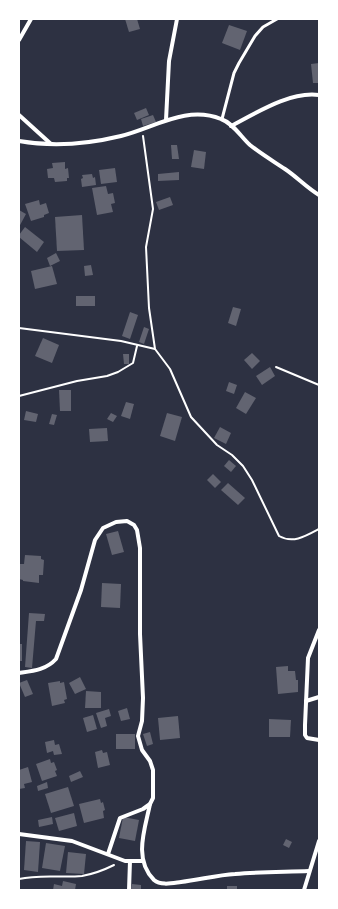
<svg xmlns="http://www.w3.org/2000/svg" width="338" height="909" font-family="Helvetica,sans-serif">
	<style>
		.building { fill: #626471 }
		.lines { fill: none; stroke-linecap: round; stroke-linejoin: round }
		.path { stroke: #fff; stroke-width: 2 }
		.service { stroke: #fff; stroke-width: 3 }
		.minor { stroke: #fff; stroke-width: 4 }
	</style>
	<rect width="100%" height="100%" fill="#2d3142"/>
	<g class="building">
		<path d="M125,19H137L140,29L129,32Z"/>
		<path d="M229,25L247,31L240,50L222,43Z"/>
		<path d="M319,63V83H313L311,64Z"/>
		<path d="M146,108L149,115L137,120L134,113Z"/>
		<path d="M153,115L156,122L143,126L141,119Z"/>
		<path d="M171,145H177L179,159H172Z"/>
		<path d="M194,150L206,152L204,169L191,167Z"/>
		<path d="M65,162V169L68,168L69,178H67V181L55,182L54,178H48L47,169L53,168L52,163Z"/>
		<path d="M115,168L117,182L101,184L99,170Z"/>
		<path d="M179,172V180L158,181V174Z"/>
		<path d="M92,174L93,178L95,177L96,185L82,187L81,179L83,178L82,175Z"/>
		<path d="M106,186L108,194L113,193L115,203L111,204L113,212L97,215L92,188Z"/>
		<path d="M170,197L173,205L159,210L156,202Z"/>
		<path d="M39,200L40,205L46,203L49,213L44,215V217L31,221L25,204Z"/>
		<path d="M19,210L26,214L19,227Z"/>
		<path d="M82,215L84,250L57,251L55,217Z"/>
		<path d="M25,227L44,242L37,252L19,237V235Z"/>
		<path d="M56,253L60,261L50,266L47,258Z"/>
		<path d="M91,265L93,275L85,276L84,266Z"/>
		<path d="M52,266L57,284L35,289L31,271Z"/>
		<rect x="76" y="296" width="19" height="10"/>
		<path d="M233,307L241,309L236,326L228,323Z"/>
		<path d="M130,312L138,315L130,339L122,336Z"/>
		<path d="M144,327L149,329L144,344L139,342Z"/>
		<path d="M43,338L59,345L52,363L35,356Z"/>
		<path d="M252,353L260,361L252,369L244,360Z"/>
		<path d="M123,354H129V364H124Z"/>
		<path d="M270,367L275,376L262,385L256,376Z"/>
		<path d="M229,382L237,385L234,394L226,391Z"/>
		<path d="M59,390H71V411H60Z"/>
		<path d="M245,392L256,398L246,414L236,408Z"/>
		<path d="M126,402L134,404L130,419L121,416Z"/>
		<path d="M26,411L38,414L36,422L24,420Z"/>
		<path d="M111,413L117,416L113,422L107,419Z"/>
		<path d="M167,413L182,417L175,441L160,436Z"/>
		<path d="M52,414L57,415L54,425L49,424Z"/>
		<path d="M220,427L231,433L226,444L214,438Z"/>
		<path d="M107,428L108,441L90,442L89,429Z"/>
		<path d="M229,460L236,466L231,472L224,466Z"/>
		<path d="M213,474L221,482L215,488L207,480Z"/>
		<path d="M228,483L245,498L238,505L221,490Z"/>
		<path d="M118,531L124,552L112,555L106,534Z"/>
		<path d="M25,555L41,556V559L44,560L43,575H39V583L23,581V580L19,579V564H24Z"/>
		<path d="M102,583L121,584L120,608L101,607Z"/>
		<path d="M29,613L45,614L44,621H36L32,668L25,667Z"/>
		<rect x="19" y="644" width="3" height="17"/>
		<path d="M288,666V671H295L296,680H298V692L278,694L276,667Z"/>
		<path d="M80,677L86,689L75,694L69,683Z"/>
		<path d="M27,680L33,694L25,697L19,683Z"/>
		<path d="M60,681V683L64,682L67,699L64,700L65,703L52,706L48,683Z"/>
		<path d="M86,691L101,692V708H85Z"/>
		<path d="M127,708L130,719L121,721L118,711Z"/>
		<path d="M109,709L111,716L105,718L107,726L101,728L96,713Z"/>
		<path d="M93,715L97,729L87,732L83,718Z"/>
		<path d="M178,716L180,738L160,740L158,718Z"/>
		<path d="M269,719L291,720L290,737H269Z"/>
		<path d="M150,732L153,744L147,746L143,734Z"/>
		<rect x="116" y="734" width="19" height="15"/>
		<path d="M54,740L55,745L59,744L62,754L54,755L53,751L47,753L45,742Z"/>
		<path d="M102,750L103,753L107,752L110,765L98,768L95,752Z"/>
		<path d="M50,759L51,763L54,762L57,770L55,771L57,776L42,781L36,764Z"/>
		<path d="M28,767L32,782L24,784L25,788L19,789V770Z"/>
		<path d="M80,771L83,777L71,782L69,776Z"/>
		<path d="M47,782L48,788L38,791L37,786Z"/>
		<path d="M68,787L74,806L51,813L45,794Z"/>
		<path d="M100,799L101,803L103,802L105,810L103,811L104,818L84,823L79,804Z"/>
		<path d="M74,813L77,826L59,831L55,818Z"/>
		<path d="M52,817L53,824L39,827L38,820Z"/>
		<path d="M123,817L139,820L135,841L119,838Z"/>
		<path d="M286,839L292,842L289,848L283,845Z"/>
		<path d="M26,841L40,842L38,872L24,870Z"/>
		<path d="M46,843L65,846L60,871L42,868Z"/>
		<path d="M68,852L86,854L84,874L66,873Z"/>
		<path d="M63,881L76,884L75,890H53L54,884L62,886Z"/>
		<path d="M132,884L141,885V890H131Z"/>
		<rect x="227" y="886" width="10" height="4"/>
	</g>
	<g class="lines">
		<g class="path">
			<path d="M143,136L153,209L146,247L149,308L155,349L170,369L191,417L217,445L232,455L243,466L252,480L279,536C293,544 306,536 319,529"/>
			<path d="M19,328L121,341L155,349"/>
			<path d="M276,367L319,385"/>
			<path d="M19,396L77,381L107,376L118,372L133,363L137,346"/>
			<path d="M19,879C40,874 61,878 82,876C93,874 104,870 114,865"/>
		</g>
		<path class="service" d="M222,119L234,73L239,63L255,36L263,27L277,19"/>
		<g class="minor">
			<path d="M19,40L31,19"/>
			<path d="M19,115L51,144"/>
			<path d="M166,120L169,61L177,19"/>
			<path d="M231,126C256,113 290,91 319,95"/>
			<path d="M19,141C53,147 88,144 121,136C154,128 186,105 221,119C233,123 241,137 250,145C261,154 273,161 285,169C297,177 307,188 319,195"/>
			<path d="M319,630L308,658L305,725V735L307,738L319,740"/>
			<path d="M19,673C33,671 46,670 56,659L81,590L95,540L103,528L116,522L127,521L134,525L137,530L140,548V634L143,698L142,721L138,736L142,750L150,761L153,770V798L150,804L143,809L120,818L108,854"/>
			<path d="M306,701L319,697"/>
			<path d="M150,804C145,829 133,859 154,880C161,886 173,883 181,882C199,880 217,875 235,874C260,872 285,872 309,871"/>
			<path d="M19,834L72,841L125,861H143"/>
			<path d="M129,890L130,861"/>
			<path d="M304,890L319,841"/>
		</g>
	</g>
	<rect width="338" height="909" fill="none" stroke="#ffffff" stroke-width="40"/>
</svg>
